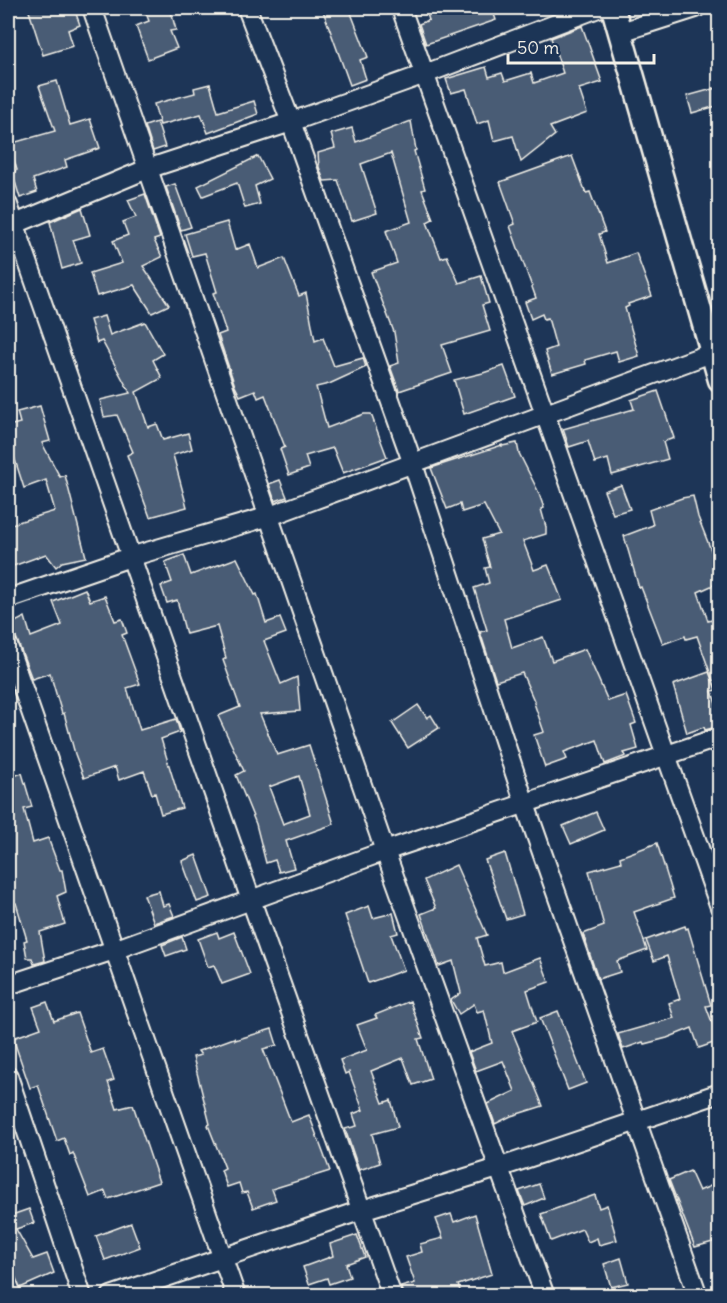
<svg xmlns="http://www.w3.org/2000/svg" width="727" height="1303" font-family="Delius,sans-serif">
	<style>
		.building { fill: #485b74; stroke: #f4f1e8; stroke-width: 1.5; fill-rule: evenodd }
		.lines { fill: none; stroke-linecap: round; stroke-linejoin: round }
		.minor-casing { stroke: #f4f1e8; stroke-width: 22 }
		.tertiary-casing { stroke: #f4f1e8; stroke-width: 27 }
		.minor { stroke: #1d3557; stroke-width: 18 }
		.tertiary { stroke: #1d3557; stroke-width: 22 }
	</style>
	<rect width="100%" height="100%" fill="#1d3557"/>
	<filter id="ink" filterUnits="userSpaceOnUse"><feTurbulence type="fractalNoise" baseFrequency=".0167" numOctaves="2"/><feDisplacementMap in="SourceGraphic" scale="12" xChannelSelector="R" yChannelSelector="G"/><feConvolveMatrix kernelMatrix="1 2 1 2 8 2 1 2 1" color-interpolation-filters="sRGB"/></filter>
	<g filter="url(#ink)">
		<g class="building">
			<path d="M28,8H74L80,25L68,30L73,46L43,55Z"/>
			<path d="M144,8H170L176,30L170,31L177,48L148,59L136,26L149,21Z"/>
			<path d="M322,8H349L368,57L360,60L366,79L350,85Z"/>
			<path d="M425,8H492L496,20L426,44L419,24L429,20Z"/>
			<path d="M582,26L602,82L579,89L587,113L550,127L555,135L521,162L513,136L494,141L489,120L477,124L466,89L451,93L446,79L486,67L489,77L502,73L505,81L531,73L534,83L563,73L551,38Z"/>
			<path d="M57,81L70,125L90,119L100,148L65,160L67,167L33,179L37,192L20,198L12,172L17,170L9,144L55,131L39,86Z"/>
			<path d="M210,84L218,112L254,101L258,114L208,133L201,114L160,125L154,104L195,93L194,88Z"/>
			<path d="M720,87V105L692,113L687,96Z"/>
			<path d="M411,121L416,150L414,151L425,189L422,190L433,219L427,222L441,258L447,256L459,283L481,276L489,303L482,305L490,331L442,345L452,373L399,391L390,366L399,363L394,332L371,272L397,263L386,231L411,222L391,153L361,164L377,213L352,221L338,180L324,181L319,167L318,153L335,148L331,134L352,128L356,142Z"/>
			<path d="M157,122L165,147L153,151L145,126Z"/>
			<path d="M258,156L270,179L255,186L260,204L245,208L237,183L203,196L198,186Z"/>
			<path d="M572,156L586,193L590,192L605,232L599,234L608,263L636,253L652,296L628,304L629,306L625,308L639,356L619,362L616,351L585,360L586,364L552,374L545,351L556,347L548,318L544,319L542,314L531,319L525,302L536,298L510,226L515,224L500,182Z"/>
			<path d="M175,184L191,227L181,230L166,187Z"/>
			<path d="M145,194L160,238L154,240L162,257L143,266L169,305L152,313L134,285L97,296L90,273L122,263L113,241L128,235L123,222L136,217L128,200Z"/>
			<path d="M82,208L90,235L73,240L81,263L62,269L50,222Z"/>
			<path d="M227,222L235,250L250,244L258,268L284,258L299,296L306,293L315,341L323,338L334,366L363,358L366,367L329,384L316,387L327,428L364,414H371L387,457L343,473L333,448L305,456L309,468L289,475L280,449L285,447L265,395L258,398L255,390L240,396L235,386L218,335L226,332L213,293L217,292L205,253L192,256L185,234Z"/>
			<path d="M104,316L110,335L145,322L163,354L153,360L162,378L136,392L148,427L157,424L163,440L188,433L192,449L173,455L187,507L150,517L127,455L133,452L117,415L104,417L100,400L130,393L102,341L97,343L90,320Z"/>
			<path d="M504,366L515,396L464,414L454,380L483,373Z"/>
			<path d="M658,391L674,438L663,442L668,459L612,475L608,459L595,463L588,441L569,447L563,429L634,409L631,400Z"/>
			<path d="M40,406L50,441L42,443L60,477L65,475L86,557L62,562L56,567L46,554L8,568V525L55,511L46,480L24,488L8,438V426L20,423L17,412Z"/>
			<path d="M517,443L519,453L538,491L544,508L541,509L546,527V534L523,541L534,570L548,565L562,600L504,619L512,648L543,637L552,661L585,649L608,701L626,695L636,723L631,725L638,749L624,753L626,756L605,764L597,740L564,752L567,759L545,767L534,735L544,732L534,703H535L522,673L496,681L480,632L487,630L474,588L489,583L485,568L490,567L482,539L499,534L484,505L462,512L460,504L447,509L431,468L502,445V446Z"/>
			<path d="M280,480L287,497L275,501L269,484Z"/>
			<path d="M621,485L630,509L613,514L604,491Z"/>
			<path d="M693,496L698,517L720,573V582L698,592L708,621L720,618V692H717L697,636L686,639L685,636L663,644L641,587L639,588L624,536L653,525L649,510L682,498Z"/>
			<path d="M184,555L191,575L237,558L255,595L257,594L266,623L280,618L286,633L264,641L281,684L297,677L300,711L260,714L277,755L309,745L334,824L286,841L294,868L279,872L275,860L266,863L256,824L236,775L244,771L218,716L240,707L223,660L226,658L217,626L186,634L177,600L167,603L161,586L172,582L165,562ZM299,776L310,814L283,824L269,787Z"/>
			<path d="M85,589L90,601L105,596L115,621L122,619L127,633L122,635L140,684L127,688L140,730L176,719L180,732L161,739L182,808L161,814L155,793L152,794L144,771L119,780L115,767L84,778L75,754L64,713L62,714L50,673L32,679L11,624L25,617L31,637L62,625L53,602Z"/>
			<path d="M709,672L716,690L712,691L720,717V726L705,730L704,727L687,733L673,685Z"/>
			<path d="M418,705L427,718L431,715L439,728L408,748L392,723Z"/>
			<path d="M8,769H12L14,776L22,773L32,807L24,809L33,843L48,838L60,870H62L66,892L57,896L65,924L40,932L45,961L34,964L32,958H27L24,941L27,940L16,903L8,904Z"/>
			<path d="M596,812L604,830L571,844L563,826Z"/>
			<path d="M657,843L674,898L634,912L647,950L617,961L620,972L598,979L583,934L604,926L589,871L621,862L620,857Z"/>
			<path d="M505,853L523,914L506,919L485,860Z"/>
			<path d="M196,855L211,897L197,902L182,861Z"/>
			<path d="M456,865L487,935L477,938L485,966L501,962L503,972L540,958L549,982L527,990L537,1022L512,1031L543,1106L511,1116L495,1124L488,1104L515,1091L503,1061L476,1071L469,1052L492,1043L484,1010L477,1012L474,1004L459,1014L451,1000L461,993L453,961L439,966L421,914L436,908L424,880Z"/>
			<path d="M159,891L163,906L169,904L174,916L154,923L144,895Z"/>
			<path d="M369,906L373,918L393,913L398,933L391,935L404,970L368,983L345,915Z"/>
			<path d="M685,926L686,929L688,928L711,1005L706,1006L719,1041L699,1048L692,1028L667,1038L644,1044L643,1042L623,1049L618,1034L674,1018L669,1003L680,999L667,956L654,961L646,940Z"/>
			<path d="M217,932L219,938L234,932L250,974L222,984L214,965L208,967L198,939Z"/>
			<path d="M182,937L186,949L166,956L162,945Z"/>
			<path d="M410,1001L423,1038L418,1039L431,1079L413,1085L403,1058L371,1071L383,1103L391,1100L398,1127L372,1134L380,1163L359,1170L345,1129L357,1126L353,1114L363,1110L349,1072L345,1074L340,1060L367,1050L357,1025L377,1018L375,1015Z"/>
			<path d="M47,1002L54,1021L77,1013L91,1053L103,1049L114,1080L108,1082L117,1109L133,1105L159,1182L108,1199L105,1191L90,1197L73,1153L70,1155L64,1138L57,1141L38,1085L30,1088L13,1038L41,1028L33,1007Z"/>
			<path d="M558,1011L586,1083L568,1090L540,1018Z"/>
			<path d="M272,1029L277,1045L263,1049L291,1122L309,1115L330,1171L272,1189L276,1200L253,1208L247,1192L242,1193L239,1183L227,1187L221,1170L225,1168L208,1125L210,1124L193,1057L201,1055L198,1051L234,1038L235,1040Z"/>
			<path d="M690,1171L699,1191L720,1182V1240L695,1247L669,1180Z"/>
			<path d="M539,1184L544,1198L525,1206L519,1191Z"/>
			<path d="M595,1195L599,1208L607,1205L617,1240L599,1245L597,1238L588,1242L582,1229L551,1241L541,1214Z"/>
			<path d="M29,1209L34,1223L16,1229L33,1259L47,1254L54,1273L20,1288L8,1259V1212L9,1216Z"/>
			<path d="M451,1214L454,1222L475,1214L492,1274L458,1285L462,1296H403L401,1287L415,1283L406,1257L422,1252L420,1244L443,1238L436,1219Z"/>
			<path d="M131,1223L140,1247L105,1260L96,1236Z"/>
			<path d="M357,1235L365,1257L346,1264L350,1277L329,1284L327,1278L309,1284L303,1267L333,1256L330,1244Z"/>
			<path d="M621,1258L628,1283L611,1287L604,1264Z"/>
		</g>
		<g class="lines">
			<defs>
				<g id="minor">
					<path d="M92,8L385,851L545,1296"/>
					<path d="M247,8L291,122L413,464L525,804L698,1296"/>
					<path d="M401,8L720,907"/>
					<path d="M621,32L696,8"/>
					<path d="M8,205L251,900L392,1296"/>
					<path d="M8,227L147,169L291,122L425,74L598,8"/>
					<path d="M8,599L130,557L270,516L711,353"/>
					<path d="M8,646L236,1296"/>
					<path d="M8,985L114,950L385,851L720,737"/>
					<path d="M8,1076L82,1296"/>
					<path d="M111,1296L362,1210L498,1168L720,1093"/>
				</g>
				<path id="tertiary" d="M613,8L720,380"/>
			</defs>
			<use href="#minor" class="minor-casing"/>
			<use href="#tertiary" class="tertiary-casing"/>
			<use href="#minor" class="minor"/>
			<use href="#tertiary" class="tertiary"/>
		</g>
	</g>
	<rect width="727" height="1303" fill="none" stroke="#1d3557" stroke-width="30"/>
	<rect x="15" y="15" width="697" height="1273" fill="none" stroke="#f4f1e8" stroke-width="2" filter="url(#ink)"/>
	<path d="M508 54v9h146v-9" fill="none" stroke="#f4f1e8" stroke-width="3"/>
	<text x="517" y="54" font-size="18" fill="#f4f1e8" stroke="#1d3557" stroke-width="4.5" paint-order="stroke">50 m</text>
</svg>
